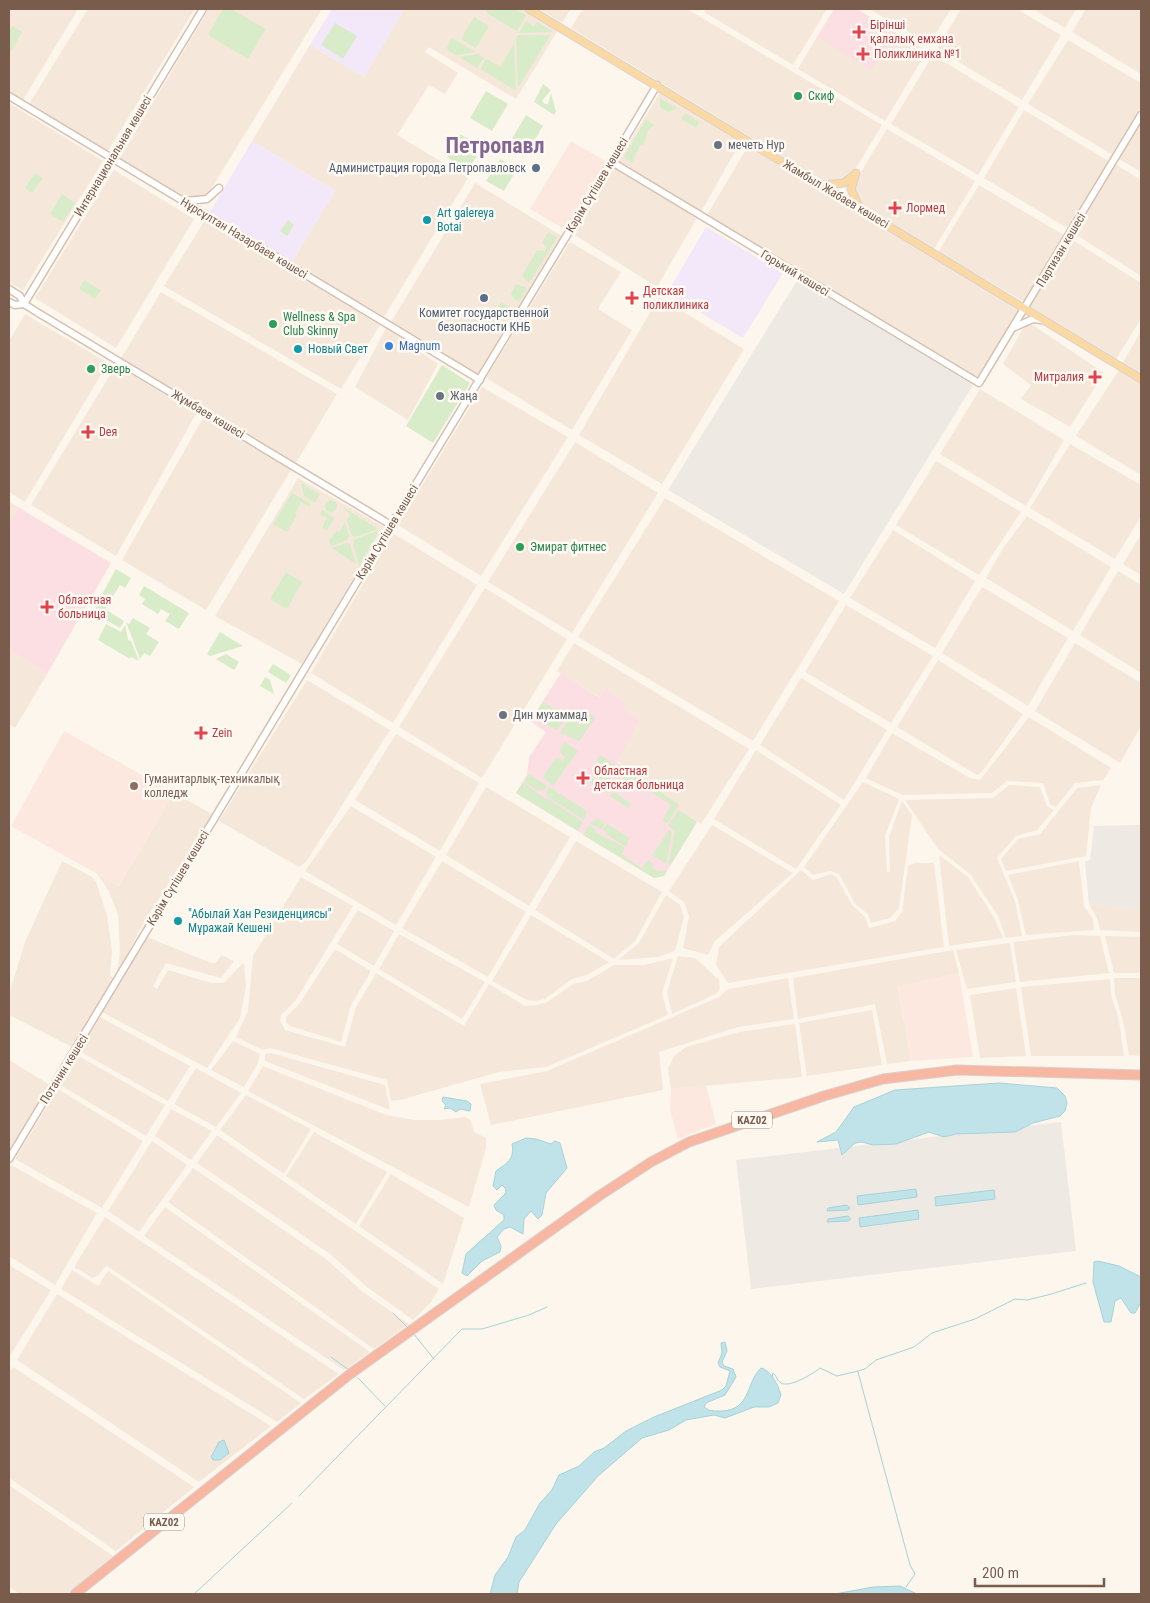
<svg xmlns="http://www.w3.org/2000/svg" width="1150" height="1603" font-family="'Roboto Condensed',sans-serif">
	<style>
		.residential { fill: #f5e8da }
		.commercial { fill: #fde8e0 }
		.industrial { fill: #efe9e4 }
		.education { fill: #f3e8fa }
		.medical { fill: #fbdfe3 }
		.green { fill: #d8ecc9 }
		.water { fill: #bfe3e8; stroke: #a5d3da }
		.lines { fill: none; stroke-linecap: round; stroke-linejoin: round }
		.stream { stroke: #a5d3da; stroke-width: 1 }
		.secondary-casing { stroke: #d6c0b0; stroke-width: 9 }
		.primary-casing { stroke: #dad1cd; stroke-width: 9 }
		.highway-casing { stroke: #dad1cd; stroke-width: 11 }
		.secondary { stroke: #fff; stroke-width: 6 }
		.primary { stroke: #fbd9a5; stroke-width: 7 }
		.highway { stroke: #f7b7a3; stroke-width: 9 }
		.health-dot { fill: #e0444e; stroke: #fffaf3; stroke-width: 2 }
		.leisure-dot { fill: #2e9e5b; stroke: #fffaf3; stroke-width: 2 }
		.worship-dot { fill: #6b7280; stroke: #fffaf3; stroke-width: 2 }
		.service-dot { fill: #5c6f8a; stroke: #fffaf3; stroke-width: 2 }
		.culture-dot { fill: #0f9aa8; stroke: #fffaf3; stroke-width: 2 }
		.shop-dot { fill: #3f7fe0; stroke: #fffaf3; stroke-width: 2 }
		.education-dot { fill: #8d6e63; stroke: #fffaf3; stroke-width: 2 }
		.labels { text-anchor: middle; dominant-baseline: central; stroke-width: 5; stroke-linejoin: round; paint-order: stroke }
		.shield { fill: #fffaf3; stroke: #a28b7f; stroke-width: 1 }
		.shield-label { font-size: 11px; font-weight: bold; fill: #7a5c4d }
		.health-label { font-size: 12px; fill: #be3a42; stroke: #fffaf3; text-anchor: start }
		.leisure-label { font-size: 12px; fill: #27864d; stroke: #fffaf3; text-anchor: start }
		.worship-label { font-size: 12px; fill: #5b616d; stroke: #fffaf3; text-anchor: start }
		.street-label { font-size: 12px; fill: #7a5c4d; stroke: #fffaf3 }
		.service-label { font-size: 12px; fill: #4e5e75; stroke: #fffaf3; text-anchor: end }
		.culture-label { font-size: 12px; fill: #0d838f; stroke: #fffaf3; text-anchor: start }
		.shop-label { font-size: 12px; fill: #366cbe; stroke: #fffaf3; text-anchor: start }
		.education-label { font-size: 12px; fill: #785e54; stroke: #fffaf3; text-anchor: start }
		.town-label { font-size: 22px; font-weight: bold; fill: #846695; stroke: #fffaf3 }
	</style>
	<rect width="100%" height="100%" fill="#fdf6ec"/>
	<g class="residential">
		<path d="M9,9H78L23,100L9,91Z"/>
		<path d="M88,9L194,10L108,151L29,104Z"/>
		<path d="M209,9H322L206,197L186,198L120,158Z"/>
		<path d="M404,9H523L558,30L516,99L429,47L425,52L458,73L445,94L429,85L397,135L468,178L384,317L292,262L335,191L252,141L310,45L364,77Z"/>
		<path d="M539,9H571L562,23Z"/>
		<path d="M583,9H687L882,125L850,178L826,183L571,28Z"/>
		<path d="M706,9H827L793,65L704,12Z"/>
		<path d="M869,9H951L929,44Z"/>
		<path d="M961,9H1017L1061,35L1022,100L937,49Z"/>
		<path d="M1033,9H1076L1065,28Z"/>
		<path d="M1086,9H1141V74L1072,32Z"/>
		<path d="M895,32L927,51L885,121L798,69L817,37L872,70Z"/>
		<path d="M1068,40L1141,83V108L1113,155L1028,104Z"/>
		<path d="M933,55L1019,107L978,175L891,124Z"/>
		<path d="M660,93L741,141L701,212L618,161Z"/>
		<path d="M9,103L103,161L23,290L9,282Z"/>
		<path d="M1024,110L1110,162L1069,229L984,178Z"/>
		<path d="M1141,122V172L1119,159Z"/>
		<path d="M887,129L975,181L934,249L859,204L853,189L855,182Z"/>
		<path d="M748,146L1019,311L978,377L707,215Z"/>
		<path d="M1115,164L1141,180V276L1075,234Z"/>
		<path d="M614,168L697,218L657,287L575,235Z"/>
		<path d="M114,170L194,219L116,348L35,298Z"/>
		<path d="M475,183L562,236L478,375L391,322Z"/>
		<path d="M979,185L1064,235L1023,301L938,252Z"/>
		<path d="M205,220L380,325L341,389L164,286Z"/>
		<path d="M1071,239L1141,283V319L1116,359L1030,307Z"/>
		<path d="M570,242L621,272L598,309L632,330L572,430L486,378Z"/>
		<path d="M161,292L337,394L296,463L121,358Z"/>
		<path d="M659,297L744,349L662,484L579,435Z"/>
		<path d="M25,314L108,363L25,502L9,492V341Z"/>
		<path d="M1027,321L1104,373L1070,427L1021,399L1031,385L1003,364Z"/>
		<path d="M386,328L438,364L408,420L355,387Z"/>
		<path d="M1141,331V376L1122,364Z"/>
		<path d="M116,365L196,414L116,556L31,505Z"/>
		<path d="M1119,370L1141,384V475L1076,436Z"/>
		<path d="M482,387L568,437L481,576L398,525Z"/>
		<path d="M980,389L1064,440L1026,506L940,454Z"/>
		<path d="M203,418L291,470L206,610L122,560Z"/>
		<path d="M575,442L658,493L572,633L488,582Z"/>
		<path d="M1070,444L1141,485V516L1115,559L1030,508Z"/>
		<path d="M936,461L1021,512L979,575L896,525Z"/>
		<path d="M298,478L384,527L302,664L215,616Z"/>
		<path d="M665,498L839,601L753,741L578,637Z"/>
		<path d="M9,502L18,507L9,525Z"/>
		<path d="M1027,516L1111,567L1073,631L986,578L1002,550Z"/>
		<path d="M893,530L975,581L935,648L850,598Z"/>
		<path d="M393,533L477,585L393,723L311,673Z"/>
		<path d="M1141,534V575L1123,564Z"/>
		<path d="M1118,571L1141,585V673L1080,635Z"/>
		<path d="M982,587L1068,638L1028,706L942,653Z"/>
		<path d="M485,588L567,639L482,778L399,727Z"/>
		<path d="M846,605L933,656L891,723L805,672Z"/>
		<path d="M574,643L749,749L701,824L678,810L680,806L617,761L640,720L624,709L605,690L601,698L557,671Z"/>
		<path d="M1075,643L1141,683V726L1120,763L1035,711Z"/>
		<path d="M9,650L47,674L15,728L9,724Z"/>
		<path d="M938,660L1023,714L981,773L977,775L897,727Z"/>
		<path d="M801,678L887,730L844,800L760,745Z"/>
		<path d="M307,680L390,730L306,862L299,867L219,821Z"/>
		<path d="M1029,717L1111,768L1103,780L1075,783L1056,807L1050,804L1043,783L1007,781L992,793L902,795L866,778L892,733L970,778L980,780Z"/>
		<path d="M396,734L479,783L440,851L355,800Z"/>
		<path d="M756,750L841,805L796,869L714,819Z"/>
		<path d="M863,782L899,799L885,836L887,872H890L889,837L902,801L912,815L899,908L890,918L871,923L868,914L855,904L839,874L830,871L813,875L804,867Z"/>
		<path d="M1009,785L1040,787L1047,806L1054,810L1037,830L1016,836L997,858L1015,901L1022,936L1006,938L998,916L970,874L938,849L905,800L993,798Z"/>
		<path d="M1101,785L1091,808L1086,856L1006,871L1001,859L1018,839L1040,834L1077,788Z"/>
		<path d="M486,787L570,837L529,906L446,855Z"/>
		<path d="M174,793L212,814L140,929L118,973L117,972L120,951L118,915L109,891L97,874L119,886Z"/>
		<path d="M351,806L436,857L396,925L305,871Z"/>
		<path d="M712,825L793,873L715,941L708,955L683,948L689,916L684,902L669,891Z"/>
		<path d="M576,841L662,892L635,941L614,959L535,910Z"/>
		<path d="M939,855L968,877L994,917L1003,938L949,946Z"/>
		<path d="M62,861L92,877L96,882L107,915L112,951L110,975L114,979L74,1048L9,1015V994L25,942Z"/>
		<path d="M442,861L526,912L488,977L402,928Z"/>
		<path d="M1079,861L1084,906L1093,919L1094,930L1026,935L1018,900L1008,875Z"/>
		<path d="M914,863H934L944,947L728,983L716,965L719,947L801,870L813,880L831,874L837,878L853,906L865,917L869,928L895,921L902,912L908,866Z"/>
		<path d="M301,877L353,906L296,1000L281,1015L280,1020L285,1030L345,1047L356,1007L376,973L464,1026L489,984L525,1006L537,1005L547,1002L573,984L587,981L614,965H644L673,958L662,993L668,1015L546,1067L499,1072L400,1100L391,1101L387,1080L270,1048L263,1050L236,1037L248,1011L253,956Z"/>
		<path d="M666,895L680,905L684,917L675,951L658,957L618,960L639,943Z"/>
		<path d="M1089,904L1141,910V932L1100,930L1097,918Z"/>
		<path d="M358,910L394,931L374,966L337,944Z"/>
		<path d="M531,915L609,962L587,975L572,979L545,999L537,1001L527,1000L492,981Z"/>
		<path d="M399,934L485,982L462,1019L379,969Z"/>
		<path d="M1073,935L1100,936L1109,973L1020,982L1013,942Z"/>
		<path d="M1105,936L1141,937V973H1114Z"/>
		<path d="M147,937L211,963H216L221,955L234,961L221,978L166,963L153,986L157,989L168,970L211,983H220L225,982L243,963L244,965L246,986L240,1018L207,1068L102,1012Z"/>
		<path d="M1010,943L1016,982L967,989L956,950Z"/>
		<path d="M335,949L371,971L351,1005L341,1042L290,1026L286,1022V1017L300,1003Z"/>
		<path d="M953,950L959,973L898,987L911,1061L887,1064L875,1004L798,1019L793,978Z"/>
		<path d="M678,956L695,958L719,980L720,988L716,994L672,1014L667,992Z"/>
		<path d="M788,978L794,1019L738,1027L659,1052L663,1090L491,1125L480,1084L547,1071L719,997L728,989Z"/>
		<path d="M1114,978H1141V1056L1129,1055L1123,1021L1115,994Z"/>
		<path d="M1110,979L1111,995L1119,1020L1124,1056H1031L1021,987Z"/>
		<path d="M1016,988L1026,1056L980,1058L970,995Z"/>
		<path d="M872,1010L882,1065L807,1076L799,1023Z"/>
		<path d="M100,1017L190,1066L168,1101L79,1051Z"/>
		<path d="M795,1024L802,1077L671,1089L668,1069L674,1056L686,1047L739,1032Z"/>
		<path d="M233,1041L260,1054L258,1063L244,1087L211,1070Z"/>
		<path d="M271,1053L385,1085L390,1110L265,1061V1054Z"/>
		<path d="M77,1055L165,1105L146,1136L60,1085Z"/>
		<path d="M9,1060L50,1085L9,1154Z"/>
		<path d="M263,1066L386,1115L415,1120H440L466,1117L471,1121L474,1132L486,1138V1148L469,1207L248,1091Z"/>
		<path d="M196,1068L241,1093L216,1127L174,1104Z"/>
		<path d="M58,1089L143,1141L102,1208L15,1159Z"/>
		<path d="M246,1095L311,1129L284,1174L220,1130Z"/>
		<path d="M171,1109L212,1131L191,1160L155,1136Z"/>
		<path d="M314,1132L387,1172L356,1224L286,1176Z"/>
		<path d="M217,1135L439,1289L431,1302L413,1320L367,1287L330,1254L197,1163Z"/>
		<path d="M152,1141L187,1165L139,1232L108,1211Z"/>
		<path d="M11,1165L97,1213L55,1285L9,1256V1169Z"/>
		<path d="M193,1168L326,1259L363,1292L409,1324L374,1349L168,1202Z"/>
		<path d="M391,1174L464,1218L443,1284L359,1226Z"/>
		<path d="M165,1207L370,1352L344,1370L144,1236Z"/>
		<path d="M105,1217L339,1374L304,1399L107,1266L104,1268L97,1276L93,1278L74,1267Z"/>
		<path d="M9,1265L51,1290L10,1356L9,1355Z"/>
		<path d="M72,1270L98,1286L108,1271L301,1403L277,1422L61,1289Z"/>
		<path d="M57,1294L271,1426L199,1482L17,1360Z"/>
		<path d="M13,1367L194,1487L116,1551L9,1478V1373Z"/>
		<path d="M9,1485L113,1556L67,1594H19L9,1586Z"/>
	</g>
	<g class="commercial">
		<path d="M571,141L607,162L566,230L530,209Z"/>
		<path d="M64,731L174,793L119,886L11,826Z"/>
		<path d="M959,973L973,1057L911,1061L898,986Z"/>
		<path d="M706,1085L716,1124L678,1139L670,1110L671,1089Z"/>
	</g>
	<g class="industrial">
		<path d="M798,279L973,385L844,594L668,490Z"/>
		<path d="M1141,825V910L1089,904L1085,861L1090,860L1094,826Z"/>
		<path d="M1061,1122L1076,1251L751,1289L736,1160Z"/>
	</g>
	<g class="education">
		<path d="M332,9H404L364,77L310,45Z"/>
		<path d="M252,141L335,191L292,262L210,212Z"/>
		<path d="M706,227L783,273L743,338L667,293Z"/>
	</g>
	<g class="medical">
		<path d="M834,9H857L895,32L872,71L817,37Z"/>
		<path d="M18,507L111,563L47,674L9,650V525Z"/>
		<path d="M561,673L600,698L606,689L626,705L624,709L640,720L617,762L681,806L679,810L697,822L664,876L654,878L516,793L527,775L529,757L546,732L530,721Z"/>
	</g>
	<g class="green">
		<path d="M223,9H231L266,29L248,59L208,35Z"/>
		<path d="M486,9H515L526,15L517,31L488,14Z"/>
		<path d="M474,17L489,26L476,48L461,39Z"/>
		<path d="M526,21L534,26L537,22L553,32L519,33Z"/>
		<path d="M335,23L357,36L343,59L321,45Z"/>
		<path d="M12,26L22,32L10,53L9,32Z"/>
		<path d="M552,34H551L518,88L516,39L518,35Z"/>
		<path d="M452,38L475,52L456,55L446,49Z"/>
		<path d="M514,43L516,91L480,69L486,59L501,67Z"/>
		<path d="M478,54L484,58L477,68L459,57Z"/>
		<path d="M543,84L551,90L542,101L545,104H548L551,93L556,112L554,115L534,102Z"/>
		<path d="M486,91L508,104L492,131L470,118Z"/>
		<path d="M660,98L677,108L668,112L660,107Z"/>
		<path d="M685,113L699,122L696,128L681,119Z"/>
		<path d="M526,115L543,126L527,153L510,142Z"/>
		<path d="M646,119L654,125L648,131L643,146L640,145L632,163L624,157Z"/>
		<path d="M460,134L482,148L468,170L447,157Z"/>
		<path d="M500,159L517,169L504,191L486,181Z"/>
		<path d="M35,173L43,178L32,193L25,188Z"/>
		<path d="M62,194L75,203L63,222L50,214Z"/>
		<path d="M288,220L294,225L287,236L280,231Z"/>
		<path d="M548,232L557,238L529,283L522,276L537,250L545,251L546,246L542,243Z"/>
		<path d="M84,280L101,290L95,299L79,289Z"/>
		<path d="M516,284L527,288L519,302L513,298L511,293Z"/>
		<path d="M501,302L514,310L509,318L496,311Z"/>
		<path d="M492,316L505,324L500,332L487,325Z"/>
		<path d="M442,365L470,383L433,443L406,426Z"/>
		<path d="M301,483L320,494L315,503L304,496Z"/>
		<path d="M292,493L310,503V507L301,502L295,513L297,515L287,532L273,524Z"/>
		<circle cx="331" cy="506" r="6"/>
		<path d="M343,507L378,529L355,537L351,535L347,520L350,515Z"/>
		<path d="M322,510L334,518L327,531L322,527L327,518L320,514Z"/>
		<path d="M345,522L349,536L347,540L331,546L329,541L336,531L339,532Z"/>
		<path d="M380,530L359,566L353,544L355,539Z"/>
		<path d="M347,543L350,544L356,564L332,548Z"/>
		<path d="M116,569L131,578L125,588L120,585L105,609L124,621L120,628L104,619L95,607Z"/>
		<path d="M286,572L302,582L287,609L270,599Z"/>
		<path d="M144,586L189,613L179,629L165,621L170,614L161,609L158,614L142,604L145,599L139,595Z"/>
		<path d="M133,618L150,628L146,634L159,642L150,656L144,653L140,659L126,622L129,624Z"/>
		<path d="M106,624L121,632L125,625L128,640L131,641L139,661L131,657L130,659L98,640Z"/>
		<path d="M220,632L243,646L210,656L207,654Z"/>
		<path d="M226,654L239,662L234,670L216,659Z"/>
		<path d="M273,664L291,675L286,683L268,672Z"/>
		<path d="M265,677L270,680L274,694L260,686Z"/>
		<path d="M543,702L564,715L565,719L558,729L555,730L534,716Z"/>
		<path d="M588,713L595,718L579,741L560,733L570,718L580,725Z"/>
		<path d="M565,742L578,751L553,786L543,777L556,757L563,761L565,757L559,752Z"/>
		<path d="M600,755L615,765L613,771L611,772L596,760Z"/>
		<path d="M596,768L610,777L608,783L593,775L592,772Z"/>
		<path d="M623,770L628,773L630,770L679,805L667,823L662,821L671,805L634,781L631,784L619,776Z"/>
		<path d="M529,774L547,786L544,791L540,789L538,791L524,781Z"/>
		<path d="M590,777L605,786L604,790H602L588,781Z"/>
		<path d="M523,782L545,799L547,798L583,822L578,831L516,793Z"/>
		<path d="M549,787L587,811L584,820L547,796L548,794L546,792Z"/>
		<path d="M614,792L632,804L629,808L610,796Z"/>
		<path d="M678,810L697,822L670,866L668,865L675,831L668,825Z"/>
		<path d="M597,818L605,824L602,829L590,824Z"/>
		<path d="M607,824L629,838L626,847L606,834L607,832L603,830Z"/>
		<path d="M589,825L596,830L595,832L625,848L621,854L642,868L648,860L653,864L652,867L657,871L664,870L667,871L664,876L654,878L583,835Z"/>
		<path d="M669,830L672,832L666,864L652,855Z"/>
	</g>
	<g class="water">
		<path d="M999,1083L1057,1088L1065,1096L1067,1103L1065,1111L1060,1116L1033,1123L1015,1132L956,1134L944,1137L929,1132L896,1144L873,1145L862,1142L855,1143L842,1155L838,1140L817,1142L836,1132L854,1107L895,1090Z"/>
		<path d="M443,1097L467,1101L471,1104L470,1111L460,1109L456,1112L450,1108L444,1109L446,1105L442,1101Z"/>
		<path d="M526,1138L536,1139L551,1144L555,1141L560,1143L567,1168L546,1193L542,1215L538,1219L531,1211L524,1219L523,1234L510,1227L504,1229L497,1237L501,1246L500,1252L482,1261L467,1276L462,1273L466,1254L504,1220V1215L496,1210L494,1205L505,1194L506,1189L502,1185L497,1190L493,1186L496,1171C507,1163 515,1159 512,1144Z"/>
		<path d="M916,1189L917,1197L858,1205L857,1196Z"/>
		<path d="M994,1190L995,1199L936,1206L935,1197Z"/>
		<path d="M847,1205L850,1208L848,1210L827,1211L828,1208Z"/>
		<path d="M918,1210L919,1219L860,1227L859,1218Z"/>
		<path d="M848,1216L851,1219L848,1221L827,1222L828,1219Z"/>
		<path d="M1098,1261L1119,1266L1141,1277V1302L1135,1313H1131L1121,1298L1115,1301L1111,1322H1104L1093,1282L1094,1262Z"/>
		<path d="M725,1342L727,1351L722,1362L724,1366L733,1369L736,1377L725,1395L706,1403L704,1407C710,1412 716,1411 723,1411C751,1409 746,1382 761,1368C771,1370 778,1385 781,1395L778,1403L769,1407H754L725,1418L714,1415L686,1420L669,1430L642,1438L598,1476L556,1524L519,1582L517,1594H490L495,1575L508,1557L516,1537L525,1530L540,1503L552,1490L559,1475L579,1466L594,1452L604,1448L626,1431L654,1417L722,1390L726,1386L730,1371L720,1367L718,1363L722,1353L721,1343Z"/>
		<path d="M224,1440L229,1453L220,1460H213L211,1457L219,1442Z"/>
		<path d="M900,1586L917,1594H835L873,1587Z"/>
	</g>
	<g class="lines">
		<g class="stream">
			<path d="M393,1313L408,1328"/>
			<path d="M413,1333L434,1359"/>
			<path d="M331,1357L349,1370"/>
			<path d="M858,1372L910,1565L915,1574L906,1587"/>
			<path d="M772,1377L773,1373C777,1376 777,1381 781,1383C789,1388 813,1374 820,1368L837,1376L858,1371L865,1369L876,1360L914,1347L932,1333L975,1319L1015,1299L1027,1300L1048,1295L1086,1283"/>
			<path d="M358,1378L385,1406"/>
			<path d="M299,1496L462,1329H482L529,1315L547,1307"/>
			<path d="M194,1594L292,1503"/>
		</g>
		<defs>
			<g id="secondary">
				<path d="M9,96L480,380"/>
				<path d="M612,162L979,383L1141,115"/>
				<path d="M186,201L207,199L219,188"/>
				<path d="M9,289L20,296L24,304L40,314L391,525"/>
				<path d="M9,302L15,305L24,304"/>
				<path d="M24,304L203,9"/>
				<path d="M1015,327L1033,319L1042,320"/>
				<path d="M9,1159C138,947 264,734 393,522C481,376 570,232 657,85"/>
			</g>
			<g id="primary">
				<path d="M529,9L1141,379"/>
				<path d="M856,173L851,189L859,207"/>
				<path d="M823,185L844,183L854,175"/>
			</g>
			<path id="highway" d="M75,1594L350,1374L599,1196L651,1162L689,1142L824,1096L883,1079L957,1070L1141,1075"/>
		</defs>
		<use href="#secondary" class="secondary-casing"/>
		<use href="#primary" class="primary-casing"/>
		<use href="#highway" class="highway-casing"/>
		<use href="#secondary" class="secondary"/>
		<use href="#primary" class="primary"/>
		<use href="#highway" class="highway"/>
	</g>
	<g class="health-dot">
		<path d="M856.5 24.5h5v5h5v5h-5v5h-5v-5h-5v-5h5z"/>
		<path d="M860.5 46.5h5v5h5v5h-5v5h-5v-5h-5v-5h5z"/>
		<path d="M892.5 200.5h5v5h5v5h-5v5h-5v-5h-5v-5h5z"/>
		<path d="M629.5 290.5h5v5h5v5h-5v5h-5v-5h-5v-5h5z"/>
		<path d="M1092.5 369.5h5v5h5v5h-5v5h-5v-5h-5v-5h5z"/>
		<path d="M85.5 424.5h5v5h5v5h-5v5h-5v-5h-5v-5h5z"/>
		<path d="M44.5 599.5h5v5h5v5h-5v5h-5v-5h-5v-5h5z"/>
		<path d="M198.5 725.5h5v5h5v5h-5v5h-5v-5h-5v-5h5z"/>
		<path d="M580.5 770.5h5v5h5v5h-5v5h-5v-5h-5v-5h5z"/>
	</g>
	<g class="leisure-dot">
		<circle cx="798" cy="96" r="5"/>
		<circle cx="273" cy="324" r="5"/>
		<circle cx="91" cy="369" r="5"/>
		<circle cx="520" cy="547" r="5"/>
	</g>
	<g class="worship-dot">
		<circle cx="718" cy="145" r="5"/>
		<circle cx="440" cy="396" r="5"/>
		<circle cx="503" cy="715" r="5"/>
	</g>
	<g class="service-dot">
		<circle cx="536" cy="168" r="5"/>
		<circle cx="484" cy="298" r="5"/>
	</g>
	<g class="culture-dot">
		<circle cx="427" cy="220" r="5"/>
		<circle cx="298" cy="349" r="5"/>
		<circle cx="178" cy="921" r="5"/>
	</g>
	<circle class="shop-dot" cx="389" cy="346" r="5"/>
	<circle class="education-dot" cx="134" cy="786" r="5"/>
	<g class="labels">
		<g class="shield">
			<rect x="732" y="1111.5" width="40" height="17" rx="4"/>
			<rect x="144" y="1513.5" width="40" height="17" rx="4"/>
		</g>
		<g class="shield-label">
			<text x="752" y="1120">KAZ02</text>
			<text x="164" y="1522">KAZ02</text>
		</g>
		<g class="health-label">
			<text x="870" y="25">Бірінші<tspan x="870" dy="14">қалалық емхана</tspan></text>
			<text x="874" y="54">Поликлиника №1</text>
			<text x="906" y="208">Лормед</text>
			<text x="643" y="291">Детская<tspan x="643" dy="14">поликлиника</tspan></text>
			<text x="1084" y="377" text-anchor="end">Митралия</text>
			<text x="99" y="432">Deя</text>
			<text x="58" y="600">Областная<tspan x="58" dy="14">больница</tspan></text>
			<text x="212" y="733">Zein</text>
			<text x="594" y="771">Областная<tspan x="594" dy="14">детская больница</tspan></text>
		</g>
		<g class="leisure-label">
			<text x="808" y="96">Скиф</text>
			<text x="283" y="317">Wellness &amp; Spa<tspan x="283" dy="14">Club Skinny</tspan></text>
			<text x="101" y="369">Зверь</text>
			<text x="530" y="547">Эмират фитнес</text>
		</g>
		<g class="worship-label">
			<text x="728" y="145">мечеть Нур</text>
			<text x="450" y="396">Жаңа</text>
			<text x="513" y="715">Дин мухаммад</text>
		</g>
		<g class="street-label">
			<text transform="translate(113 156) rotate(-59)">Интернациональная көшесі</text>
			<text transform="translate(597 185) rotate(-59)">Кәрім Сүтішев көшесі</text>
			<text transform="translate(836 194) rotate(31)">Жамбыл Жабаев көшесі</text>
			<text transform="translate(244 238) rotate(31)">Нұрсұлтан Назарбаев көшесі</text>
			<text transform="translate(1061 250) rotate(-59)">Партизан көшесі</text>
			<text transform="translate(795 273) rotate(31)">Горький көшесі</text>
			<text transform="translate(208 414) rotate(31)">Жұмбаев көшесі</text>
			<text transform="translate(387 532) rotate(-59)">Кәрім Сүтішев көшесі</text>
			<text transform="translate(178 878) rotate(-59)">Кәрім Сүтішев көшесі</text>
			<text transform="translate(64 1069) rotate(-58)">Потанин көшесі</text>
		</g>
		<g class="service-label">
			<text x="526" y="168">Администрация города Петропавловск</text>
			<text x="484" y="313" text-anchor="middle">Комитет государственной<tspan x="484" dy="14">безопасности КНБ</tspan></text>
		</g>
		<g class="culture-label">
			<text x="437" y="213">Art galereya<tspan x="437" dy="14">Botai</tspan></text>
			<text x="308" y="349">Новый Свет</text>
			<text x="188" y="914">"Абылай Хан Резиденциясы"<tspan x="188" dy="14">Мұражай Кешені</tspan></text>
		</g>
		<g class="shop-label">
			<text x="399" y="346">Magnum</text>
		</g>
		<g class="education-label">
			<text x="144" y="779">Гуманитарлық-техникалық<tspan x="144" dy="14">колледж</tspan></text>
		</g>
		<g class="town-label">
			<text x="495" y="145">Петропавл</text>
		</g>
	</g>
	<rect width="1150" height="1603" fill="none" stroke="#7a5c4d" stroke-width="20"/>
	<path d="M975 1578v8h129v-8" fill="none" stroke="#7a5c4d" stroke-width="2.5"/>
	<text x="982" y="1578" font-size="15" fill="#7a5c4d" stroke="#fffaf3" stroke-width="4" paint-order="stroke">200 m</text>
</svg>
